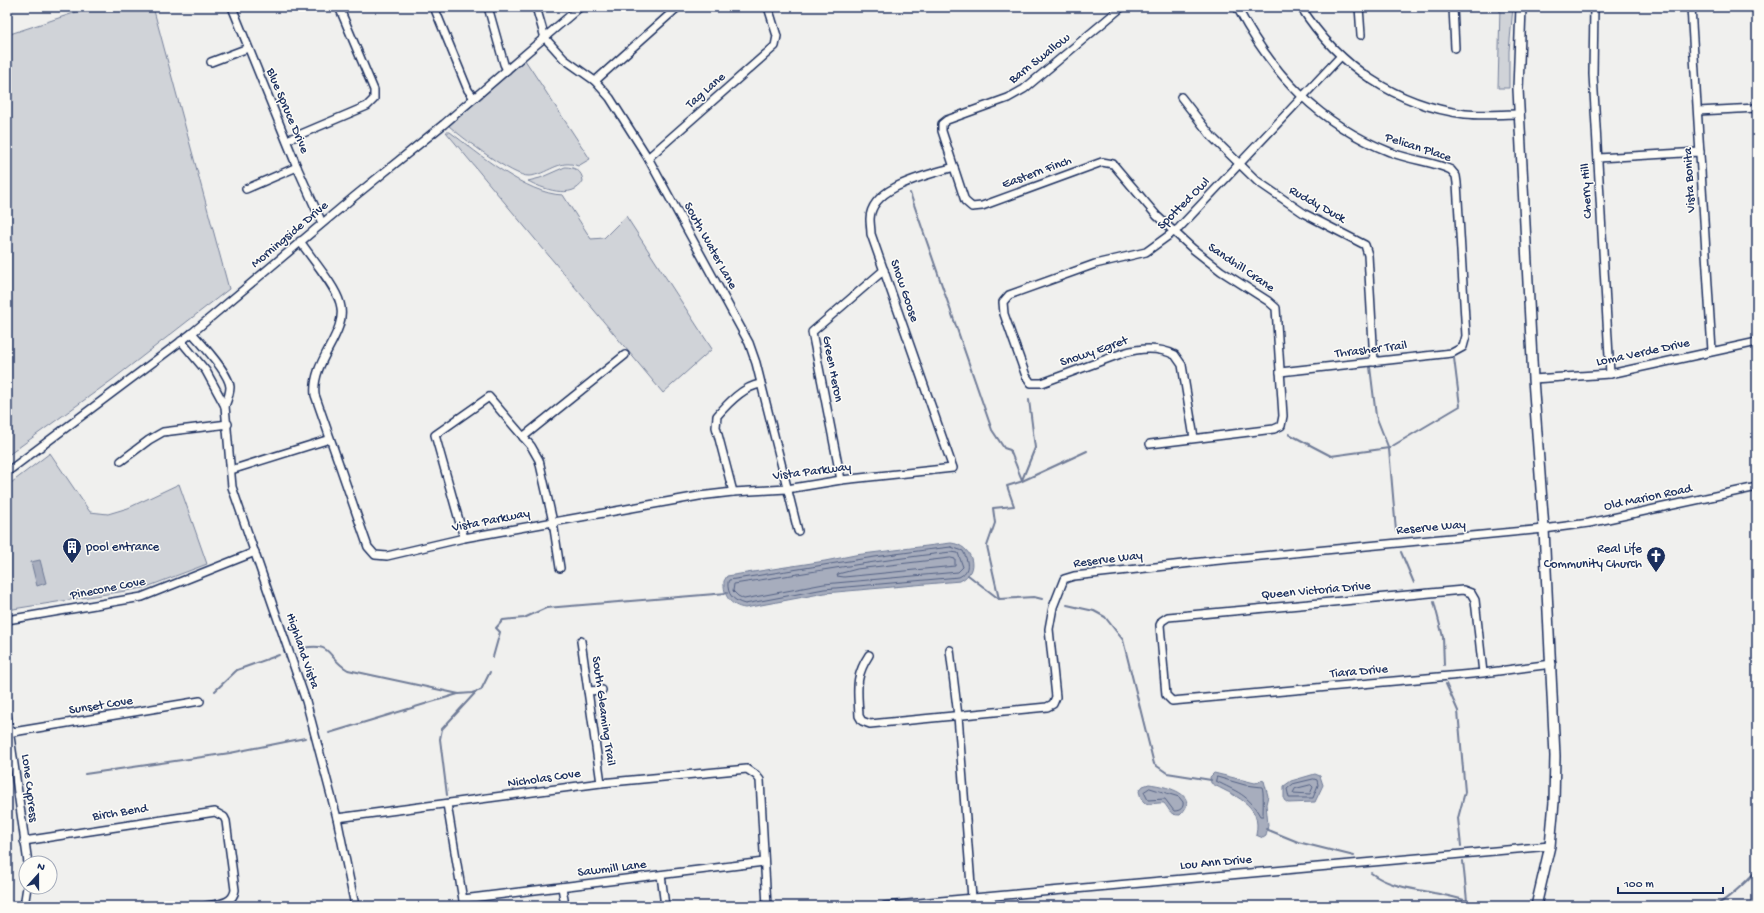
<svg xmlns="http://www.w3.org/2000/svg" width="1764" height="913" font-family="'Gochi Hand',sans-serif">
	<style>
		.green { fill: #d0d3d8; stroke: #76819b }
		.water { fill: #a7adbd; stroke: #6f7b97 }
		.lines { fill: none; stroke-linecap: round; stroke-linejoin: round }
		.shore { stroke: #536184; stroke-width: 1 }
		.stream { stroke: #6f7b97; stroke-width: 2 }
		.minor-casing { stroke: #1b2f5e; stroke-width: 10 }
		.major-casing { stroke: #1b2f5e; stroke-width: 12 }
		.minor { stroke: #fdfcf7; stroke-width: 7 }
		.major { stroke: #fdfcf7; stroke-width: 9 }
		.labels { text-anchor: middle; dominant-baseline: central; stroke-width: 3; stroke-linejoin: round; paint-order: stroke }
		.street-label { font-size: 13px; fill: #1b2f5e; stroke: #fdfcf7 }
		.poi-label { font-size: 13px; fill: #1b2f5e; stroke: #fdfcf7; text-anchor: start }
	</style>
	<rect width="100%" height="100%" fill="#f0f0ee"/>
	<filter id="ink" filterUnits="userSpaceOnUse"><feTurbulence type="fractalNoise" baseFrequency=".025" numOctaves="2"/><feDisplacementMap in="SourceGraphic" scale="8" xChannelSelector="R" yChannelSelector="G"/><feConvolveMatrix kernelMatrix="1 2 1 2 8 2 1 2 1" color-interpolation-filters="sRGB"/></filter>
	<g filter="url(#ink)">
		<g class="green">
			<path d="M92,7H153L229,289L112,380L7,456V35Z"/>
			<path d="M1500,7H1513L1509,51V88H1498Z"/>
			<path d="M525,60L590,159L578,166C559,158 547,175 529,176C513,177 463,138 449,126Z"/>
			<path d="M446,132H450C479,154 526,194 563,195L591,239L604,238L626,216L712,349L663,393Z"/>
			<path d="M565,167C575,167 582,171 583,181C573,201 541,188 528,181L540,178Z"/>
			<path d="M50,453L90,512L108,514L128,508L179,484L207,564L144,588L7,610V486Z"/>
		</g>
		<g class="water">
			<path d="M951,543C972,545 981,571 960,581L825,593L745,608C730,606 723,595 724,581L727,576L825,561L855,555Z"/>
			<path d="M40,560L46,583L37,586L31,562Z"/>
			<path d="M1214,773L1255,783L1259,782L1261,780L1264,781L1268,796L1266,804L1268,825L1266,836L1263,838L1256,835C1263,803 1233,796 1211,783L1210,777Z"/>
			<path d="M1315,774L1320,776L1323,785L1315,802L1288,803L1284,800V786L1291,781Z"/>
			<path d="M1149,784C1165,786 1202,794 1180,815C1169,815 1171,811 1164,803C1151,802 1143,810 1139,791L1143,786Z"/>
		</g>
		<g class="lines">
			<g class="shore">
				<path d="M951,547L963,551C968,561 971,571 959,577L824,589L745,604C733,601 727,594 728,582L729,580C803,569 877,555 951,547Z"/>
				<path d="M951,552L958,553L963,567L958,572L824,584L744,599L738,596L733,591L734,584C807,573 878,560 951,552Z"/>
				<path d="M951,558L955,559V566L844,577L837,576L838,574L857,569Z"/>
				<path d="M1217,777L1245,785L1262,787C1264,790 1263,811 1263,816H1260C1248,794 1237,792 1216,781Z"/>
				<path d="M1314,779L1317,780L1318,785L1313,798H1289L1287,789L1293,784Z"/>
				<path d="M1311,785L1313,787L1310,794L1293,793L1295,789Z"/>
				<path d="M1150,788L1179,797L1183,802C1184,808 1180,811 1174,811L1165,799L1148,800L1144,792Z"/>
			</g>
			<g class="stream">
				<path d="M910,193L992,430L1004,448L1010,450L1022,480"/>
				<path d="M1370,367L1376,416L1389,449L1396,531"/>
				<path d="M1289,434L1331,456L1389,448L1460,406L1454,358"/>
				<path d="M1022,480L1035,448L1029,400"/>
				<path d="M1401,552L1414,583"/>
				<path d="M968,575L999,599"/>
				<path d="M1042,599L1034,597L999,599L987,546L995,523L993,508L1014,506L1007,486L1020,482L1087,451"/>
				<path d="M1434,602L1443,637L1444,665"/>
				<path d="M1067,605L1094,611L1105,617L1123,640L1154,764L1167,773L1211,780"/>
				<path d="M303,648C333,642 326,657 348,670L459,694L472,693L481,690L490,672"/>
				<path d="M493,657L500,632L496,628L503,620L524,618L546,608L727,593"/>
				<path d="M1446,684L1458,711L1465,792L1458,818L1461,846"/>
				<path d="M215,691L237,670L279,655"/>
				<path d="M329,733L458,694"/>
				<path d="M85,774L230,753L305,738"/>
				<path d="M447,795L440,739L442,729L476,692"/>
				<path d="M1266,829L1298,842L1354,856"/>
				<path d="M1463,861L1467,901"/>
				<path d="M1371,873C1390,887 1411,888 1434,893C1451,896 1468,901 1486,906"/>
				<path d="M1715,906C1732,896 1744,884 1757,870"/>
			</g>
			<defs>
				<g id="minor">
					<path d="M232,7L297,167L322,223"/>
					<path d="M434,7L468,90L474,98"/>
					<path d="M488,7L504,64L507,70"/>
					<path d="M536,7L545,38L564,59L595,81L610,98L648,158L749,343L756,363L798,531"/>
					<path d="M1122,7L1024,89L1008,98L947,120L942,124V131L965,201L972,207L982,206L1102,162L1113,164L1157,216L1193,249L1221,271L1268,301L1276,308L1283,416L1281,426L1274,429L1150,444"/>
					<path d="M1237,7C1272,74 1319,124 1390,152C1409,160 1435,162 1451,170L1456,176L1457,183L1466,336L1463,347L1452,353L1280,372"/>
					<path d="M1301,7C1338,66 1396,105 1465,114C1483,116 1502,114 1520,114"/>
					<path d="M1359,7L1361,35"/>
					<path d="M1453,7L1455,48"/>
					<path d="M1594,7L1593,74L1610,374"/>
					<path d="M1691,7L1712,351"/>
					<path d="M211,62L248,48"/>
					<path d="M595,81L678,7"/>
					<path d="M1181,97L1212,137L1257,181L1305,214L1365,245L1368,255L1374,362"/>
					<path d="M1698,111L1757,108"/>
					<path d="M287,140L367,106L374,99V90L339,7"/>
					<path d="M648,158L775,46L777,36L768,7"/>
					<path d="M1598,158L1700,152"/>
					<path d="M246,189L297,167"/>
					<path d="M300,241C311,258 335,285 340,303C349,333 311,360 315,395L368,547L375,555L387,556L464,538L699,496L733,492L787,489L841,480L953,468L871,234C871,229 870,224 870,219C871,186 929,175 954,167"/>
					<path d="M192,333C202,344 229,373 230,387C230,393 227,401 225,406"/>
					<path d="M181,341L206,371L225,406L232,487L306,701L337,818L355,906"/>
					<path d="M1533,379L1610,374L1757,342"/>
					<path d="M523,437L625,355"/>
					<path d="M1194,438L1182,365L1175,355C1159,347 1140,348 1123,353L1042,383H1031L1026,376L1004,314L1003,302L1009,295L1095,264L1146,252L1179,228L1341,56"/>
					<path d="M121,461L149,440L163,432L228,424"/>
					<path d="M231,470L330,439"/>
					<path d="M7,472L192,333L355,196L444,124L580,7"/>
					<path d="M841,480L812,332L884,270"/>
					<path d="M733,492L716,427L717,416C728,403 743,387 760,384"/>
					<path d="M464,538L435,435L489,397L531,446L539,460L553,522L560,568"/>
					<path d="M7,620L142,597L255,552"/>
					<path d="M581,641L601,783"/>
					<path d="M950,650L958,716L972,898"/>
					<path d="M869,655C854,678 858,690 859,716L862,721L870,724L1047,707L1053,704L1056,697L1049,629L1053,607L1064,579L1074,576L1210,561L1544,529L1589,523L1757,487"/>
					<path d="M1483,673L1475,600L1471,593L1463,590L1168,617L1162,621L1160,625L1166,695L1172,701L1483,673L1552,664"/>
					<path d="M588,691L602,690"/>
					<path d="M7,715L28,863"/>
					<path d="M7,733L200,701"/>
					<path d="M447,804L464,906"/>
					<path d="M337,818L601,783L747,769L756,775L760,780L767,906"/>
					<path d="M24,841L215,812L224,817L226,821L235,890C233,904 218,904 206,906"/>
					<path d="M661,875L665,906"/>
					<path d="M562,887L565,906"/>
					<path d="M463,899L764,862"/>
					<path d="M24,906L27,887"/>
					<path d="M885,906L1550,846"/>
				</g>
				<path id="major" d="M1521,7L1518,89L1533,379L1544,529L1555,756L1554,802L1550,846L1536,906"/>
			</defs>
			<use href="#minor" class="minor-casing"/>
			<use href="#major" class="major-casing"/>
			<use href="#minor" class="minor"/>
			<use href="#major" class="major"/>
		</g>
	</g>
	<defs>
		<symbol id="building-pin" viewBox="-11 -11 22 30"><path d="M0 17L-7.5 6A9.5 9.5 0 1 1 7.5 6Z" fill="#1b2f5e" stroke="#fdfcf7"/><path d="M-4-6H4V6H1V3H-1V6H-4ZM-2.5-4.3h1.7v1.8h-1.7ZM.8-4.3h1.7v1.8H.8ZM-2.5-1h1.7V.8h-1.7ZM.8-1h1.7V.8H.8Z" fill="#fff"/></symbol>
		<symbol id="church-pin" viewBox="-11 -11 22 30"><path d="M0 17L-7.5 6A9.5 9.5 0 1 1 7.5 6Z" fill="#1b2f5e" stroke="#fdfcf7"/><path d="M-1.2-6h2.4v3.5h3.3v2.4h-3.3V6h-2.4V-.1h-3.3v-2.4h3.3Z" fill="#fff"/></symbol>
	</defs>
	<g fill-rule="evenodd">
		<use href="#building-pin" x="61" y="536" width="22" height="30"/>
		<use href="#church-pin" x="1645" y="545" width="22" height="30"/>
	</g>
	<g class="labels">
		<g class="street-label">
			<text transform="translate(1040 59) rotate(-38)">Barn Swallow</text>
			<text transform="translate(706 91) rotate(-41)">Tag Lane</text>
			<text transform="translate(287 111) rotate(67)">Blue Spruce Drive</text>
			<text transform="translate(1418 148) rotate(18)">Pelican Place</text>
			<text transform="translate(1037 173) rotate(-20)">Eastern Finch</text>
			<text transform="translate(1690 180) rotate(-93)">Vista Bonita</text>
			<text transform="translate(1587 191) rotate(-93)">Cherry Hill</text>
			<text transform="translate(1184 204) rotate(-45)">Spotted Owl</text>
			<text transform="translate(1317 205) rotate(29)">Ruddy Duck</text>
			<text transform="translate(290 235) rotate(-40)">Morningside Drive</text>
			<text transform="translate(710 246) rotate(61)">South Water Lane</text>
			<text transform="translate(1241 268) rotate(34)">Sandhill Crane</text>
			<text transform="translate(904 291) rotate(71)">Snow Goose</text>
			<text transform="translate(1371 350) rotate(-7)">Thrasher Trail</text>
			<text transform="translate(1094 352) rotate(-19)">Snowy Egret</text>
			<text transform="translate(1643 353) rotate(-12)">Loma Verde Drive</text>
			<text transform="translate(832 369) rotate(79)">Green Heron</text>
			<text transform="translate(812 472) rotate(-7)">Vista Parkway</text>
			<text transform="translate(1648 498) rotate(-12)">Old Marion Road</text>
			<text transform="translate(491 521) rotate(-11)">Vista Parkway</text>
			<text transform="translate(1431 528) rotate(-5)">Reserve Way</text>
			<text transform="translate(1108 560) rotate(-7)">Reserve Way</text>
			<text transform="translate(108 589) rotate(-11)">Pinecone Cove</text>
			<text transform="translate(1316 591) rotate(-5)">Queen Victoria Drive</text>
			<text transform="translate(302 651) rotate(71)">Highland Vista</text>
			<text transform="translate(1359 672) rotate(-5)">Tiara Drive</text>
			<text transform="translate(101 706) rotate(-9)">Sunset Cove</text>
			<text transform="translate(603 711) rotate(82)">South Gleaming Trail</text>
			<text transform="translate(544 779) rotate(-8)">Nicholas Cove</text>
			<text transform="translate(29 788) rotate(83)">Lone Cypress</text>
			<text transform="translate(120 813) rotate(-9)">Birch Bend</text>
			<text transform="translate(1216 863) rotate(-5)">Lou Ann Drive</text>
			<text transform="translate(612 869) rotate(-7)">Sawmill Lane</text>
		</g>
		<g class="poi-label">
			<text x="86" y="547">pool entrance</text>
			<text x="1642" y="549" text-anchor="end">Real Life<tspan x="1642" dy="15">Community Church</tspan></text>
		</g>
	</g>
	<rect width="1764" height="913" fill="none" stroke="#fdfcf7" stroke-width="24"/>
	<rect x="12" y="12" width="1740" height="889" fill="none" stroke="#1b2f5e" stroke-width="1.5" filter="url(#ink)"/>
	<g transform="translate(38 875) rotate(21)"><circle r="19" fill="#fdfcf7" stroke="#a3aaba"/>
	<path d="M0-3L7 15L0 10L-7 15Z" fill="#1b2f5e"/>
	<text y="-6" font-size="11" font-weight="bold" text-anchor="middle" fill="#1b2f5e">N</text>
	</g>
	<path d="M1618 887v6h105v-6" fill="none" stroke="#1b2f5e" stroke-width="2"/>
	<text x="1624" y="887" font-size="12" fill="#1b2f5e" stroke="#fdfcf7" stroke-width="3" paint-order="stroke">100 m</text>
</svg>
